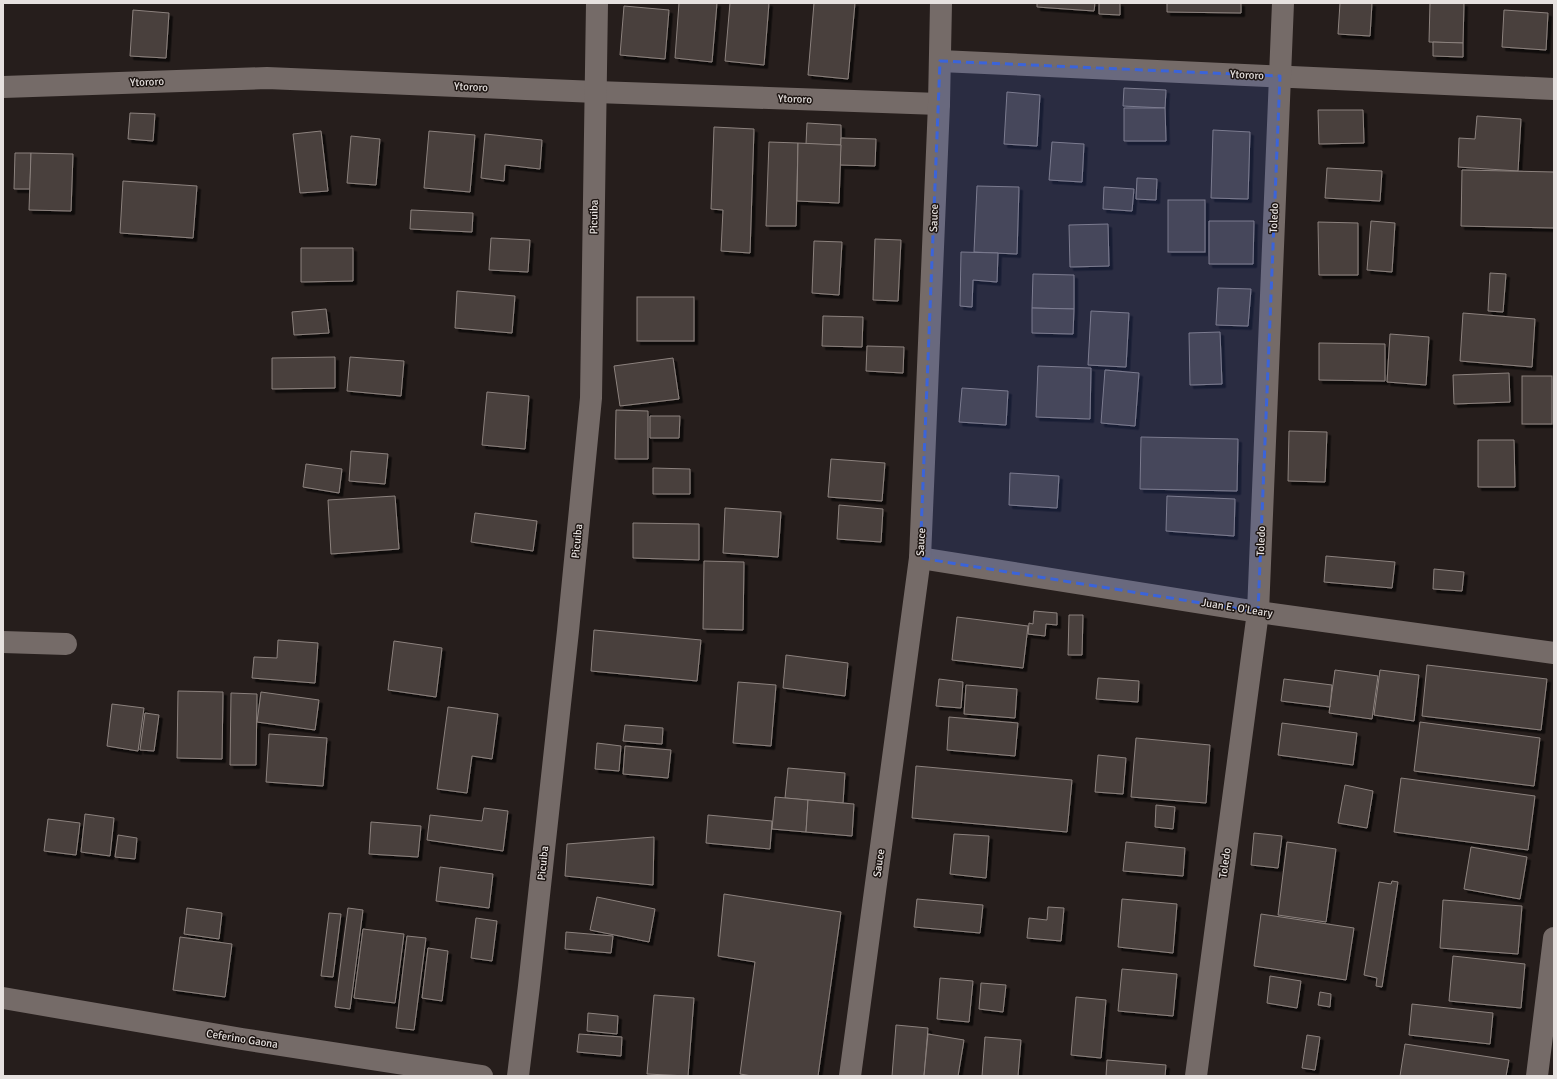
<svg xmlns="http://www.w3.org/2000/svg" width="1557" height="1079" font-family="Signika,sans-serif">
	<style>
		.building { fill: #483f3c; stroke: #8c827e; filter: url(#shadow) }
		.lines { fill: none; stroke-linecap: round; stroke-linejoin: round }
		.street { stroke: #756b68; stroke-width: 22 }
		.marked { fill: #3b64d9; fill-opacity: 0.2; stroke: #3b64d9; stroke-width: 3; stroke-dasharray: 8 5; stroke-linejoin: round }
		.labels { text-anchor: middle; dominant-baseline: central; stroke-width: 3; stroke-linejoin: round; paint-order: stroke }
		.street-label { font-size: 11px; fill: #e6e1df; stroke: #1d1512 }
	</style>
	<defs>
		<filter id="shadow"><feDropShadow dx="3.5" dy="3.5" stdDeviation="0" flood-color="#0009"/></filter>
	</defs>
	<rect width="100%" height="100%" fill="#261e1c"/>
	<g class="building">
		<path d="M679,3H717L712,62L675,58Z"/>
		<path d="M730,3H769L764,65L725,61Z"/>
		<path d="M814,3H855L848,79L808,75Z"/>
		<path d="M1037,3H1095L1094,11L1037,7Z"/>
		<path d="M1099,3H1120V15L1099,14Z"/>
		<path d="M1167,3H1241V13L1167,12Z"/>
		<path d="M1340,3H1372L1370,36L1338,34Z"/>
		<path d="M1430,3H1464L1463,43L1429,42Z"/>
		<path d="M624,6L669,10L665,59L620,55Z"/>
		<path d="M133,10L169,13L166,58L130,56Z"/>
		<path d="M1504,10L1548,13L1546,50L1502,47Z"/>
		<path d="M1433,42L1463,43V57L1433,56Z"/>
		<path d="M1124,88L1166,90L1165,108L1123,106Z"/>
		<path d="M1007,92L1040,95L1037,146L1004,144Z"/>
		<path d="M1124,108H1165L1166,141H1124Z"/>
		<path d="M1318,110H1363L1364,143L1319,144Z"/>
		<path d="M130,113L155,114L153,141L128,139Z"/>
		<path d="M1477,116L1521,119L1518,171L1458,167L1459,138L1475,139Z"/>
		<path d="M807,123L841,125V145L806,144Z"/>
		<path d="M714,127L754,129L750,253L721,251L723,210L711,209Z"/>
		<path d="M1213,130L1250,132L1248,199L1211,198Z"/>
		<path d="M321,131L328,191L300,193L293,134Z"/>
		<path d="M429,131L475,135L470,192L424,188Z"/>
		<path d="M485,134L542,140L540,169L505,165L504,181L481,178Z"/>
		<path d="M351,136L380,139L376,185L347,183Z"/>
		<path d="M841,138L876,139L875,166L840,165Z"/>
		<path d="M769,142L798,143L796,226H766Z"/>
		<path d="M1052,142L1084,144L1082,182L1049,180Z"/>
		<path d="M798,143L841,145L839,203L797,201Z"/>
		<path d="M15,153H31L30,189H14Z"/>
		<path d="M31,153L73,154L71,211L29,210Z"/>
		<path d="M1327,168L1382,171L1380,201L1325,198Z"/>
		<path d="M1462,170L1554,172V228L1461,226Z"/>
		<path d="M1137,178L1157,179L1156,200L1136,199Z"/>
		<path d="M123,181L197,186L193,238L120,233Z"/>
		<path d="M977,186L1019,187L1017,254L974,252Z"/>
		<path d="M1104,187L1134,189L1132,211L1103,209Z"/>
		<rect x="1168" y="200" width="37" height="52"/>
		<path d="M411,210L473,213L472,232L410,229Z"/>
		<path d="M1209,221H1254L1253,264H1209Z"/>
		<path d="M1371,221L1395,223L1392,272L1367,270Z"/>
		<path d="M1318,222L1358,223V275H1319Z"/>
		<path d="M1108,224L1109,266L1070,267L1069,225Z"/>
		<path d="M491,238L530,240L528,272L489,270Z"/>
		<path d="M875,239L901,240L898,301L873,300Z"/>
		<path d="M814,241L842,242L839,295L812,293Z"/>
		<path d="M301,248H353V281L301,282Z"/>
		<path d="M961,252L998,253L997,282L973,280L972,307L960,306Z"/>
		<path d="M1490,273L1506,274L1503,312L1488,311Z"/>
		<path d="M1033,274L1074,275V309L1032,308Z"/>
		<path d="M1218,288L1251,289L1248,326L1216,325Z"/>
		<path d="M457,291L515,296L512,333L455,328Z"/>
		<rect x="637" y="297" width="57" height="44"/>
		<path d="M1032,308L1074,309L1073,334L1032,333Z"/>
		<path d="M326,309L329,333L294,335L292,312Z"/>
		<path d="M1091,311L1129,313L1126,367L1088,365Z"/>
		<path d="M1463,313L1535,319L1532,367L1460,361Z"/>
		<path d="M823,316L863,317L862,347L822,346Z"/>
		<path d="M1220,332L1222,384L1190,385L1189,333Z"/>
		<path d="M1390,334L1429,337L1426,385L1387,382Z"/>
		<path d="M1319,343L1385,344V381L1319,380Z"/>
		<path d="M867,346L904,347L903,373L866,371Z"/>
		<path d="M335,357V388L272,389V358Z"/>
		<path d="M350,357L404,361L401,396L347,391Z"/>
		<path d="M673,358L679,399L620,406L614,366Z"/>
		<path d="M1038,366L1091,368L1090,419L1036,417Z"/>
		<path d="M1105,370L1139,373L1135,426L1101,423Z"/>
		<path d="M1509,373L1510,402L1454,404L1453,375Z"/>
		<rect x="1522" y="376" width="30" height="48"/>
		<path d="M962,388L1008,391L1006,425L959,422Z"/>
		<path d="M487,392L529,396L525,449L482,445Z"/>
		<path d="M616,410L648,411V459H615Z"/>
		<path d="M650,416H680L679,438H650Z"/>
		<path d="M1289,431L1327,432L1325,482L1288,481Z"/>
		<path d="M1141,437L1238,439L1237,491L1140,489Z"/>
		<path d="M1478,440H1514L1515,487H1478Z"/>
		<path d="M351,451L388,454L385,484L349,481Z"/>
		<path d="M831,459L885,463L882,501L828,497Z"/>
		<path d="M306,464L342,469L339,493L303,487Z"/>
		<path d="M653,468L690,469V494H653Z"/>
		<path d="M1010,473L1059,476L1057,508L1009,505Z"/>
		<path d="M395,496L399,549L331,554L328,500Z"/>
		<path d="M1167,496L1235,499L1234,536L1166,531Z"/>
		<path d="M839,505L883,509L881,542L837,539Z"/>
		<path d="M725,508L781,512L778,557L723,553Z"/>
		<path d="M475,513L537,521L533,551L471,542Z"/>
		<path d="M633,523L699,524V560L633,558Z"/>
		<path d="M1326,556L1395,562L1392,588L1324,582Z"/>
		<path d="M704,561L744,562L743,630L703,629Z"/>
		<path d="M1434,569L1464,572L1462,591L1433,589Z"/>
		<path d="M1034,611L1057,613V625L1046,624L1045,636L1028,634L1029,623L1033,624Z"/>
		<path d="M1069,615H1083L1082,655H1068Z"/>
		<path d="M957,617L1028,626L1023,668L952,660Z"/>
		<path d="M594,630L701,640L697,681L591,671Z"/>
		<path d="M278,640L318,643L315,683L252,678L254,657L277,658Z"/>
		<path d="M394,641L442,648L436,697L388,690Z"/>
		<path d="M786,655L848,663L845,696L783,688Z"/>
		<path d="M1427,665L1547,679L1541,730L1422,716Z"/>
		<path d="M1335,670L1378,676L1372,719L1329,713Z"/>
		<path d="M1380,670L1419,675L1414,721L1374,715Z"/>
		<path d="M1098,678L1139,681L1138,702L1096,699Z"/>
		<path d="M939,679L963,682L961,708L936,706Z"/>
		<path d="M1284,679L1332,685L1330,707L1281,701Z"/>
		<path d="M738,682L776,685L771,746L733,743Z"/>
		<path d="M966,685L1017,689L1015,718L964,714Z"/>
		<path d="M178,691L223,692L222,759L177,758Z"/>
		<path d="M261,692L319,700L315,730L257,722Z"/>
		<path d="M231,693L257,694L256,765H230Z"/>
		<path d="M112,704L144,708L138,751L107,746Z"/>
		<path d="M448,707L498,714L492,759L472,756L467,793L437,789Z"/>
		<path d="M145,713L159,715L154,751L140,750Z"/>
		<path d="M949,717L1018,723L1015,756L947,750Z"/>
		<path d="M1420,722L1540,738L1534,786L1414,771Z"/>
		<path d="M1282,723L1357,733L1353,765L1278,755Z"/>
		<path d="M625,725L663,728L662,744L623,741Z"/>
		<path d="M269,734L327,738L323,786L266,782Z"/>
		<path d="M1136,738L1210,745L1206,803L1131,797Z"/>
		<path d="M597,743L621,746L619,771L595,769Z"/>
		<path d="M625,746L671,750L668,778L623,774Z"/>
		<path d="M1098,755L1126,758L1123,794L1095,792Z"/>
		<path d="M916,766L1072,780L1067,832L912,818Z"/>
		<path d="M788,768L845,773L843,803L785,798Z"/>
		<path d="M1401,778L1535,796L1528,850L1394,832Z"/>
		<path d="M1345,785L1373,791L1367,828L1338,823Z"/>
		<path d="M775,797L808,800L806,832L772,829Z"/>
		<path d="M808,800L854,804L852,836L806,832Z"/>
		<path d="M1156,805L1175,807L1173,829L1155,827Z"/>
		<path d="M484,808L508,811L503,851L427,840L430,815L482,821Z"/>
		<path d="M85,814L114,818L110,856L81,852Z"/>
		<path d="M708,815L772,821L770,849L706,843Z"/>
		<path d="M48,819L80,823L76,855L44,851Z"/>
		<path d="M371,822L421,826L418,857L369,854Z"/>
		<path d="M1254,833L1282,836L1278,868L1251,865Z"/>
		<path d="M954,834L989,836L986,878L950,874Z"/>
		<path d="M118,835L137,838L135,859L115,857Z"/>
		<path d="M654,837L653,885L565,876L567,844Z"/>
		<path d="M1126,842L1185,848L1183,876L1123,871Z"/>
		<path d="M1287,842L1336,849L1326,922L1278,915Z"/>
		<path d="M1471,847L1527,857L1520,899L1464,889Z"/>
		<path d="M440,867L493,874L489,908L436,901Z"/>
		<path d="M1392,881L1398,882L1382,987L1376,986L1377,978L1364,975L1379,882L1391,884Z"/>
		<path d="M724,894L841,912L818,1076H752L740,1074L755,962L718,956Z"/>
		<path d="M597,897L655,909L649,942L590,930Z"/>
		<path d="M917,899L983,905L980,933L914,927Z"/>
		<path d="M1122,899L1177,904L1173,953L1118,947Z"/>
		<path d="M1443,900L1522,906L1518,954L1440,948Z"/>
		<path d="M1048,907L1064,908L1061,941L1027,938L1029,918L1047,920Z"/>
		<path d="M187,908L222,913L219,939L184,934Z"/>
		<path d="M348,908L363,910L350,1009L335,1007Z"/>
		<path d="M329,913L341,914L333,977L321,976Z"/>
		<path d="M1261,914L1354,928L1346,980L1254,966Z"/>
		<path d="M476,918L497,921L492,961L471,958Z"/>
		<path d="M363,929L404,934L395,1003L354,998Z"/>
		<path d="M566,932L613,936L611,953L565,949Z"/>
		<path d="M407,936L426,938L414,1030L396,1028Z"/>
		<path d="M180,937L232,944L225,997L173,990Z"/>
		<path d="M428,948L448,951L442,1001L422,998Z"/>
		<path d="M1453,956L1525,964L1521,1008L1449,1001Z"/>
		<path d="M1122,969L1177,974L1173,1016L1118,1011Z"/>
		<path d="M1270,976L1301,981L1297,1008L1267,1003Z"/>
		<path d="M940,978L973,981L969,1022L937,1019Z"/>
		<path d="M981,983L1006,985L1003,1012L979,1009Z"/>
		<path d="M1320,992L1331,994L1330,1007L1318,1005Z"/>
		<path d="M654,995L694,998L688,1076L647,1074Z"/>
		<path d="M1076,997L1106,1000L1101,1058L1071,1055Z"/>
		<path d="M1412,1004L1493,1013L1490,1044L1409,1035Z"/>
		<path d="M588,1013L618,1016L617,1034L587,1031Z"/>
		<path d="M896,1025L928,1028L924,1076H892Z"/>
		<path d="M579,1034L622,1037L621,1056L577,1052Z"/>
		<path d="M928,1034L964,1040L958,1076H924Z"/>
		<path d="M1307,1035L1320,1037L1315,1070L1302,1068Z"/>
		<path d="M985,1037L1021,1040L1018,1076H982Z"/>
		<path d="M1405,1044L1509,1060L1506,1076H1400Z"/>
		<path d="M1107,1060L1166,1065L1165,1076H1106Z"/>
	</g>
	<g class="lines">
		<g class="street">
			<path d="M940,61L1554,89"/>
			<path d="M3,87L267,78L596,92L939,104"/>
			<path d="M920,558L1258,612L1554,653"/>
			<path d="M3,642L66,644"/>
			<path d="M3,998L242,1039L482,1076"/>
			<path d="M518,1076L529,986L568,631L591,398L597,3"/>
			<path d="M850,1076L920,558L939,104L941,3"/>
			<path d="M1196,1076L1258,612L1283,3"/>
			<path d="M1537,1076L1554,938"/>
		</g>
	</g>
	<path class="marked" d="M940,61L1280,76L1258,612L920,558Z"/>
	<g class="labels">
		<g class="street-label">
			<text transform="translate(1247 75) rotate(3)">Ytororo</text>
			<text transform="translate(147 82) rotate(-2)">Ytororo</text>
			<text transform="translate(471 87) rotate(3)">Ytororo</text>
			<text transform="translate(795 99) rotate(2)">Ytororo</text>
			<text transform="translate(594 217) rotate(-89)">Picuiba</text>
			<text transform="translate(934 218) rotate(-88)">Sauce</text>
			<text transform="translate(1274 218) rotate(-88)">Toledo</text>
			<text transform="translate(577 541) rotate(-84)">Picuiba</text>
			<text transform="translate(1261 541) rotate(-88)">Toledo</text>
			<text transform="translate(921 542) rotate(-87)">Sauce</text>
			<text transform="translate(1237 608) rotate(9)">Juan E. O'Leary</text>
			<text transform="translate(543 863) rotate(-84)">Picuiba</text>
			<text transform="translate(879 863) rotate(-82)">Sauce</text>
			<text transform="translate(1225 863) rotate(-82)">Toledo</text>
			<text transform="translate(242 1039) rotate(9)">Ceferino Gaona</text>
		</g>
	</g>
	<rect width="1557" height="1079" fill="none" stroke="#e6e1df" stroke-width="8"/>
</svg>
